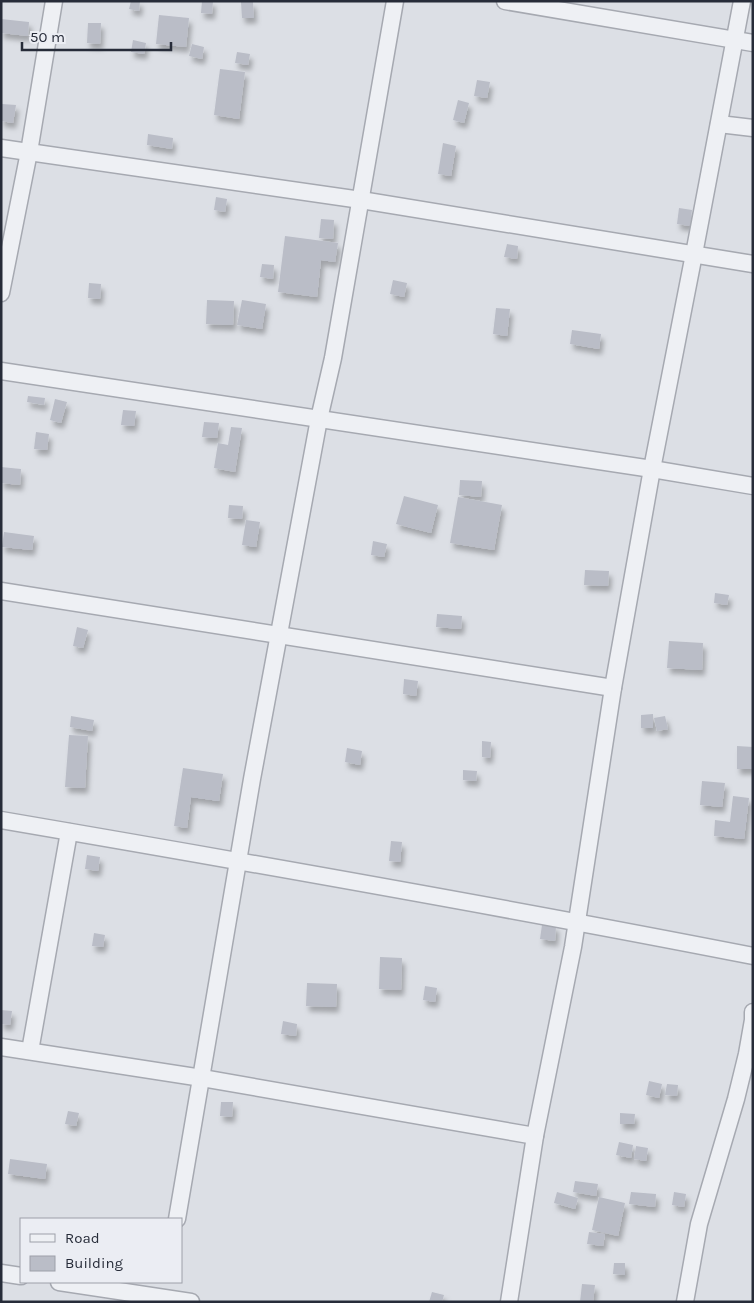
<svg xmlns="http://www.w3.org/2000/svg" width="754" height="1303" font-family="Karla,sans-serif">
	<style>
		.building { fill: #babdc7; filter: url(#shadow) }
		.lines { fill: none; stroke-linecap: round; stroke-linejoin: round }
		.minor-casing { stroke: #a6a9b1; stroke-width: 19 }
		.minor { stroke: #eef0f4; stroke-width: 16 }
	</style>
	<defs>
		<filter id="shadow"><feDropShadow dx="3" dy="5.5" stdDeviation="2.5" flood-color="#0004"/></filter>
	</defs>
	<rect width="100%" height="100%" fill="#dcdfe5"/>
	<g class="building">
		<path d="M131,1H140L139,11L129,9Z"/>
		<path d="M202,1H213L212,14L201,13Z"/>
		<path d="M241,2H253L254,18H242Z"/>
		<path d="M159,15L189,18L186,47L156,44Z"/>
		<path d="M1,19L29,22L28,36L1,33Z"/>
		<path d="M88,23H101L100,44L87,43Z"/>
		<path d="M133,40L146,43L144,54L131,52Z"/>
		<path d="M192,44L204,47L202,59L189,56Z"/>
		<path d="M237,52L250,54L248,65L235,63Z"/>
		<path d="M220,69L245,72L239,119L214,115Z"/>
		<path d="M477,80L490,82L487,98L474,96Z"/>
		<path d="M458,100L469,103L464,123L453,120Z"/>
		<path d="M2,104L16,105L13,123L1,121Z"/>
		<path d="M148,134L173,138L172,149L147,145Z"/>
		<path d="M443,143L456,146L451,176L438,174Z"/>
		<path d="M216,197L227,199L225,212L214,210Z"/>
		<path d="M679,208L692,210L690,226L677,224Z"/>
		<path d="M321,219L334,220L333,239L319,238Z"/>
		<path d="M285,236L338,243L335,262L321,260L317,297L278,292Z"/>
		<path d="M507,244L518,246L517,259L504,257Z"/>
		<path d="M262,264L274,265L273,279L260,277Z"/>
		<path d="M393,280L407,283L404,297L390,294Z"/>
		<path d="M89,283L101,284L100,299L88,298Z"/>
		<path d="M207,300L234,301L233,325L206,324Z"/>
		<path d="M242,300L266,304L262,329L237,325Z"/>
		<path d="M496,308L510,309L507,336L493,334Z"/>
		<path d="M572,330L601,334L599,349L570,344Z"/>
		<path d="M28,396L45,398L44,405L27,402Z"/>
		<path d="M55,399L67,402L61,423L50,420Z"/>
		<path d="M123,410L136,411L134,426L121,425Z"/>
		<path d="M204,422L219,423L217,438L202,437Z"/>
		<path d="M231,427L242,428L235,472L214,468L218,443L228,445Z"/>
		<path d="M36,432L49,434L47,450L34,449Z"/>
		<path d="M1,467L21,469L20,485L1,483Z"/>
		<path d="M460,480L482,481L481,497L459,495Z"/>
		<path d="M404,496L438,505L431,533L396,524Z"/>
		<path d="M458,497L502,505L494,550L450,543Z"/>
		<path d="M229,505L243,506L242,519L228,518Z"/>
		<path d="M246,520L260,522L256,547L242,545Z"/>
		<path d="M4,532L34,536L32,550L2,547Z"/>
		<path d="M373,541L387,544L384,557L371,555Z"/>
		<path d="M585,570L609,571L608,586L584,585Z"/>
		<path d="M715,593L729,595L727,605L714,603Z"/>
		<path d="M437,614L462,616L461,629L436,627Z"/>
		<path d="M77,627L88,630L83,648L73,646Z"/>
		<path d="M669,641L703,643L702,670L667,668Z"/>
		<path d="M404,679L418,681L416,696L403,694Z"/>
		<path d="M653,714V728H641V715Z"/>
		<path d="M71,716L94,720L92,731L70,727Z"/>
		<path d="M665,716L668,729L657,731L654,718Z"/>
		<path d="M69,735L88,736L85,788L65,787Z"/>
		<path d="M482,741L491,742L490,758L482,757Z"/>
		<path d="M737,746L753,747V769H737Z"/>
		<path d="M347,748L362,751L360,765L345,762Z"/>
		<path d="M183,768L223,774L219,801L191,797L187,828L174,826Z"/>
		<path d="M463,770L477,771L476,781L463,780Z"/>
		<path d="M702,781L725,783L722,807L700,805Z"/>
		<path d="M733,796L749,798L744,839L714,836L715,820L730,822Z"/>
		<path d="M391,841L402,842L400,862L389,861Z"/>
		<path d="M87,855L100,857L98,871L85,869Z"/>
		<path d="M542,925L556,926L555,941L540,939Z"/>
		<path d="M94,933L105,935L103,947L92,946Z"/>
		<path d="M380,957L402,958L401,990L379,989Z"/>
		<path d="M307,983L337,984L336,1007L306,1006Z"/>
		<path d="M425,986L437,988L435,1002L423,1000Z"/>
		<path d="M1,1010L12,1011L10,1025L1,1024Z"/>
		<path d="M283,1021L297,1024L296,1036L281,1034Z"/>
		<path d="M649,1081L662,1084L659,1098L646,1095Z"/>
		<path d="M667,1084L678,1085L677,1096L665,1095Z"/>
		<path d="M221,1102H233L232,1117L220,1116Z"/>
		<path d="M68,1111L79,1113L76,1126L65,1124Z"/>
		<path d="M620,1113L635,1114L634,1124H620Z"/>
		<path d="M619,1142L633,1145L631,1158L616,1155Z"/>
		<path d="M636,1146L648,1148L646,1161L634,1159Z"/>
		<path d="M10,1159L47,1164L45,1179L8,1174Z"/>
		<path d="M575,1181L598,1184L596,1196L573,1192Z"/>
		<path d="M557,1192L578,1198L575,1209L554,1203Z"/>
		<path d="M631,1192L656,1194L655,1207L629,1204Z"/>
		<path d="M674,1192L686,1194L684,1207L672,1205Z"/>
		<path d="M599,1197L625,1203L618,1236L592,1230Z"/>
		<path d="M589,1232L605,1234L603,1246L587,1244Z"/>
		<path d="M614,1263H625V1275L613,1274Z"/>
		<path d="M582,1284L595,1285L593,1302H580Z"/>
		<path d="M432,1292L444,1295L442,1302H429Z"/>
	</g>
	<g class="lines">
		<defs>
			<g id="minor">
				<path d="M505,1L753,43"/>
				<path d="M719,124L753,128"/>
				<path d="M1,148L361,200L753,264"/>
				<path d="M1,293L29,152L54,1"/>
				<path d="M1,371L652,469L753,486"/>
				<path d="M1,591L613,688"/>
				<path d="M1,820C252,863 503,907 753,956"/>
				<path d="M1,1047L202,1078L535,1136"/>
				<path d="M30,1051L69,832"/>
				<path d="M177,1219L252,779L319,419L333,358L395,1"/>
				<path d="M1,1273L21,1276"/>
				<path d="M59,1282L191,1302"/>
				<path d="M509,1302L535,1136L573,947L613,688L652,469L694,254L742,1"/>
				<path d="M685,1302L699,1224L736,1099L747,1054L753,1020V1012"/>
			</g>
		</defs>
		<use href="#minor" class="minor-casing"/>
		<use href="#minor" class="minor"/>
	</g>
	<rect width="754" height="1303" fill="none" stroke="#272c39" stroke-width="5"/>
	<rect x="20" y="1218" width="162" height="65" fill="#ebedf3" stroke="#9da0a9"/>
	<rect x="30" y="1234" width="25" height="8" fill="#eef0f4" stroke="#9da0a9"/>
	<text x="65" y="1243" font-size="15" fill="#272c39">Road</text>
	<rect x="30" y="1256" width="25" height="15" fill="#babdc7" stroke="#9da0a9"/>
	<text x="65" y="1268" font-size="15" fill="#272c39">Building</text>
	<path d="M22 42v8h149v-8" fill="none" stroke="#272c39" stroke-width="2.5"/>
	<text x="30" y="42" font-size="15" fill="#272c39" stroke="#ebedf3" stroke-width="4" paint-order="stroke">50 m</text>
</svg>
